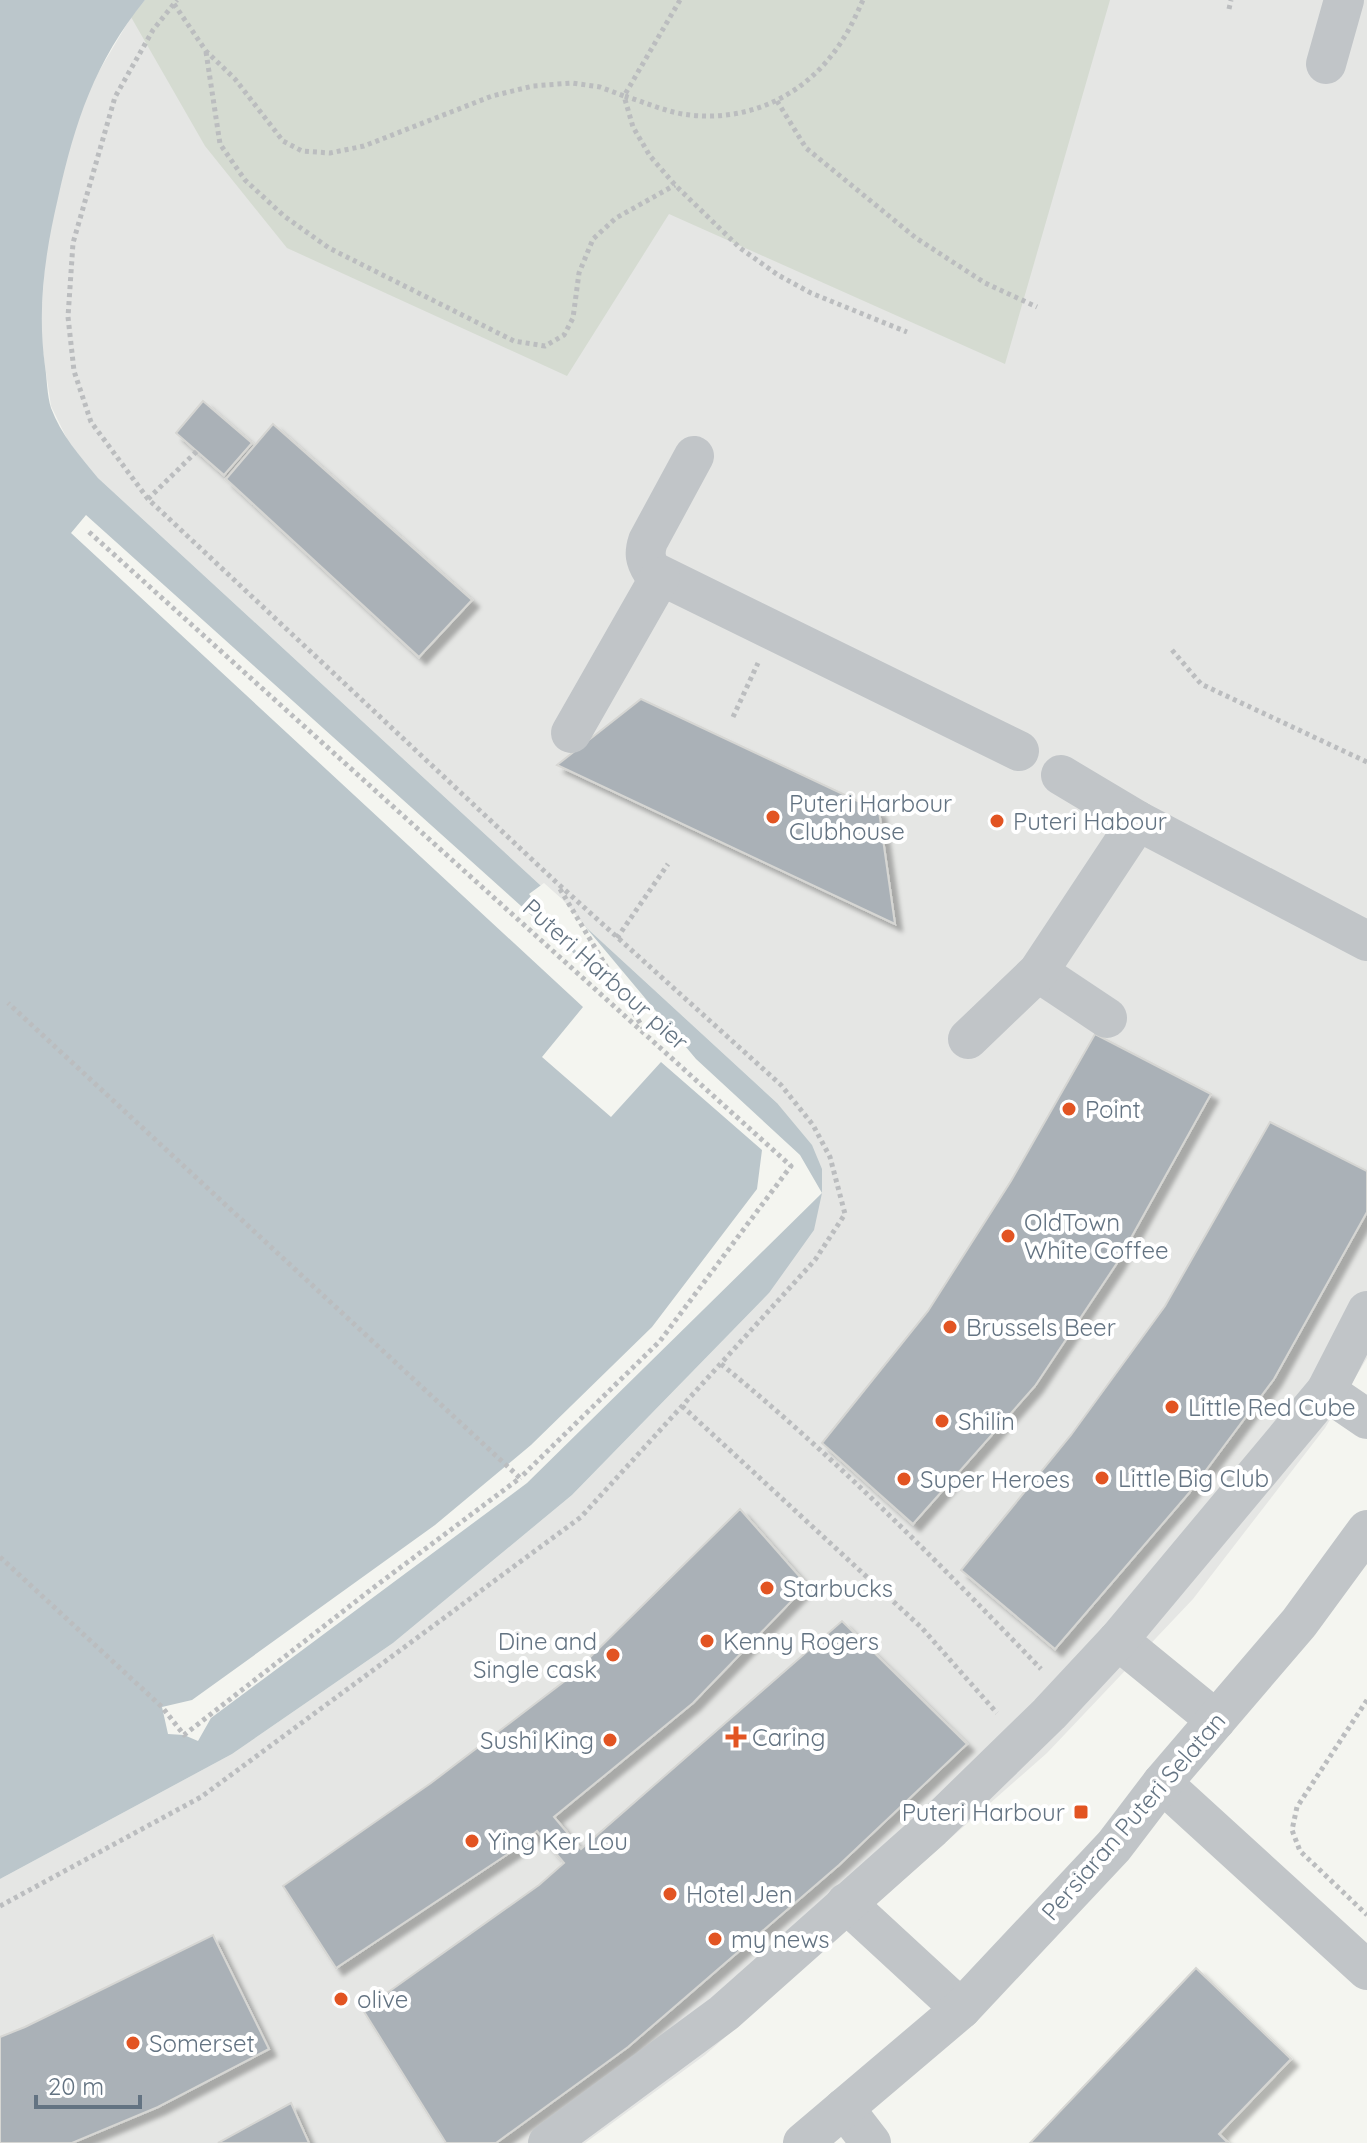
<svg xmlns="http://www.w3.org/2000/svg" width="1367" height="2143" font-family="Quicksand,sans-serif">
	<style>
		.built { fill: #e5e6e4 }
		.green { fill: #d5dbd1 }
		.water { fill: #bbc6cb }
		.pier { fill: #f4f5f0 }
		.building { fill: #aab1b7; stroke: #d6d6d3; stroke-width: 2; filter: url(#shadow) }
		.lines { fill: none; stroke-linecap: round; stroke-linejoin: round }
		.path { stroke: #bbbdbf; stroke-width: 5; stroke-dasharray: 4 4; stroke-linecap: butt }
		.minor { stroke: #c1c5c8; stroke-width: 40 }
		.poi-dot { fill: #e25422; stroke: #fff; stroke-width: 3 }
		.labels { text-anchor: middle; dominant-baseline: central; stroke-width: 8; stroke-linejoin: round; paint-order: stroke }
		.poi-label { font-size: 24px; fill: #637382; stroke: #fff; text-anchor: start }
		.street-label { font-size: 24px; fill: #637382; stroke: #fff }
	</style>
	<defs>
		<filter id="shadow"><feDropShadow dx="7" dy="7" stdDeviation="2" flood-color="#0004"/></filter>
	</defs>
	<rect width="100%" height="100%" fill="#f4f5f0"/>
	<path class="built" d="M145,0H1367V1358L1325,1428L1193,1599L1047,1753L705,2055L585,2143H0V1879L232,1754L393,1643L572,1495L769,1293L777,1103L98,478L69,443L51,406L40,332L46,247L72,135L92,83L131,17Z"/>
	<path class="green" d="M145,0H1110L1005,364L669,214L567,376L287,248L205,146L131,17Z"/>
	<path class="water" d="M0,0H145C95,61 75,122 58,198C45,253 37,309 45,366C47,379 47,395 51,408C61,435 80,456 98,478L777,1103L812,1145L822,1169V1193L814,1230L769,1293L572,1495L393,1643L232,1754L0,1879Z"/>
	<path class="pier" d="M86,515L590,968L529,894L544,883L563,900L696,1059L800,1155L822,1193L527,1483L211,1718L198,1741L184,1735L168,1734L162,1707L192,1700L435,1525L531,1445L652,1327L757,1189L762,1150L661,1062L611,1117L542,1057L583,1007L71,533Z"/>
	<g class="building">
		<path d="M203,401L252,443L224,475L176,433Z"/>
		<path d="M273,424L472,600L419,657L226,479Z"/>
		<path d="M641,699L879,811L895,924L557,765Z"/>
		<path d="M1095,1034L1211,1094L1117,1263L1035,1386L913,1524L822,1443L928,1311L1011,1181Z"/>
		<path d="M1270,1122L1367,1171V1212L1274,1379L1189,1493L1055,1649L961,1570L1071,1435L1165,1306Z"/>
		<path d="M740,1509L807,1585L693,1703L554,1817L581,1849L842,1621L967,1744L839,1865L628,2047L496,2143H446L363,2010L539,1885L564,1863L537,1831L514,1850L336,1968L283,1886L431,1783L570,1677Z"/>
		<path d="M213,1935L269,2049L158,2107L72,2143H0V2037L25,2027Z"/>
		<path d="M1196,1968L1291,2059L1219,2134L1228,2143H1030Z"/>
		<path d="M291,2103L309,2143H218Z"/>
	</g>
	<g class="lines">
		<g class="path">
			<path d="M680,0L624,96C645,102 668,113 690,115C752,122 810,93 843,39C851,27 857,13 863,0"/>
			<path d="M174,4L206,51L235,79L283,141L302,151L330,153L364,146L492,96L533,86L572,83L600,87L624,96L633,127L650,156L675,185L740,248L778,275L811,293L907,332"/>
			<path d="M1229,9L1231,0"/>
			<path d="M206,52L220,144L245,180L284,216L329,248L514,341L545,346L564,335L573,318L579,273L593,239L616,218L675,185"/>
			<path d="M777,101L806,148L916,238L985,283L1037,307"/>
			<path d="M148,499L197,451"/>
			<path d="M89,532L791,1166L660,1341L520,1478"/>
			<path d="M1172,650L1201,684L1367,762"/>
			<path d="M733,717L758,663"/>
			<path d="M560,889L643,1028"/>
			<path d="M617,938L668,864"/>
			<path d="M721,1364C835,1457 939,1563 1041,1669"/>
			<path d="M682,1406L922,1628L997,1713"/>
			<path d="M0,1557L162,1707L184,1735L373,1588L520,1478L8,1003"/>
			<path d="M1367,1700L1297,1807L1292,1830L1300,1851L1367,1915"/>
			<path d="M0,1906L201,1797L581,1517L815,1260L845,1214L830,1157L813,1125L781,1085L556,882L148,499L91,422L74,371L68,317L73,243L115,97L153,30L177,0"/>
		</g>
		<g class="minor">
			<path d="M1326,64L1344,0"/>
			<path d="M694,456L648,541C644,553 645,560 652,571L1019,751"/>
			<path d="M571,733L660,577"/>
			<path d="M1061,775L1138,821L1367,941"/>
			<path d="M1038,972L1107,1018"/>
			<path d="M968,1039L1038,972L1138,821"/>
			<path d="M1326,1391L1367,1419"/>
			<path d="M1118,1640L1216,1720"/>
			<path d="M1162,1783L1367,1970"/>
			<path d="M846,1903L961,2009"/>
			<path d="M844,2108L871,2143"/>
			<path d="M548,2143L724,2013L932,1828L1049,1714L1118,1640L1326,1391L1367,1311"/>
			<path d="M803,2143L961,2009L1114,1846L1162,1783L1299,1623L1367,1530"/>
		</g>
	</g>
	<g class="poi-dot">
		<circle cx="773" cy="817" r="8"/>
		<circle cx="997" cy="821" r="8"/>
		<circle cx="1069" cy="1109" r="8"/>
		<circle cx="1008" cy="1236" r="8"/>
		<circle cx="950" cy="1327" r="8"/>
		<circle cx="1172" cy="1407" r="8"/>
		<circle cx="942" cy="1421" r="8"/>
		<circle cx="1102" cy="1478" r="8"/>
		<circle cx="904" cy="1479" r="8"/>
		<circle cx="767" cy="1588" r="8"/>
		<circle cx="707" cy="1641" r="8"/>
		<circle cx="613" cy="1655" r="8"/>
		<path d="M732 1725h8v8h8v8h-8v8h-8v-8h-8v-8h8z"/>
		<circle cx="610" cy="1740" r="8"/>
		<rect x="1073" y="1804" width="16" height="16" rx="4"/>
		<circle cx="472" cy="1841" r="8"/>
		<circle cx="670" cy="1894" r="8"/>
		<circle cx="715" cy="1939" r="8"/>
		<circle cx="341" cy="1999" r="8"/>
		<circle cx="133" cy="2043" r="8"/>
	</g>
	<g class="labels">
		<g class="poi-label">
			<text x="789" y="803">Puteri Harbour<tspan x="789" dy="28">Clubhouse</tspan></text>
			<text x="1013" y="821">Puteri Habour</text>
			<text x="1085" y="1109">Point</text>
			<text x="1024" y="1222">OldTown<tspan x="1024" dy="28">White Coffee</tspan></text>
			<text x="966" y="1327">Brussels Beer</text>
			<text x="1188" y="1407">Little Red Cube</text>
			<text x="958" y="1421">Shilin</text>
			<text x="1118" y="1478">Little Big Club</text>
			<text x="920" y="1479">Super Heroes</text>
			<text x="783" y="1588">Starbucks</text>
			<text x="597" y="1641" text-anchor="end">Dine and<tspan x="597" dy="28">Single cask</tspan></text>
			<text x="723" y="1641">Kenny Rogers</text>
			<text x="752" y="1737">Caring</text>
			<text x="594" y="1740" text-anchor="end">Sushi King</text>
			<text x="1065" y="1812" text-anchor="end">Puteri Harbour</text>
			<text x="488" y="1841">Ying Ker Lou</text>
			<text x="686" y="1894">Hotel Jen</text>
			<text x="731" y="1939">my news</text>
			<text x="357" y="1999">olive</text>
			<text x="149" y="2043">Somerset</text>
		</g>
		<g class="street-label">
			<text transform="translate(606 974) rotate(42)">Puteri Harbour pier</text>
			<text transform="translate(1133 1816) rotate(-49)">Persiaran Puteri Selatan</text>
		</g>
	</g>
	<path d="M36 2095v12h104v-12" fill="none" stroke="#637382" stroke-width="4"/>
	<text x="48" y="2095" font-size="24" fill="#637382" stroke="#ffffff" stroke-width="6" paint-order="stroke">20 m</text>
</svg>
